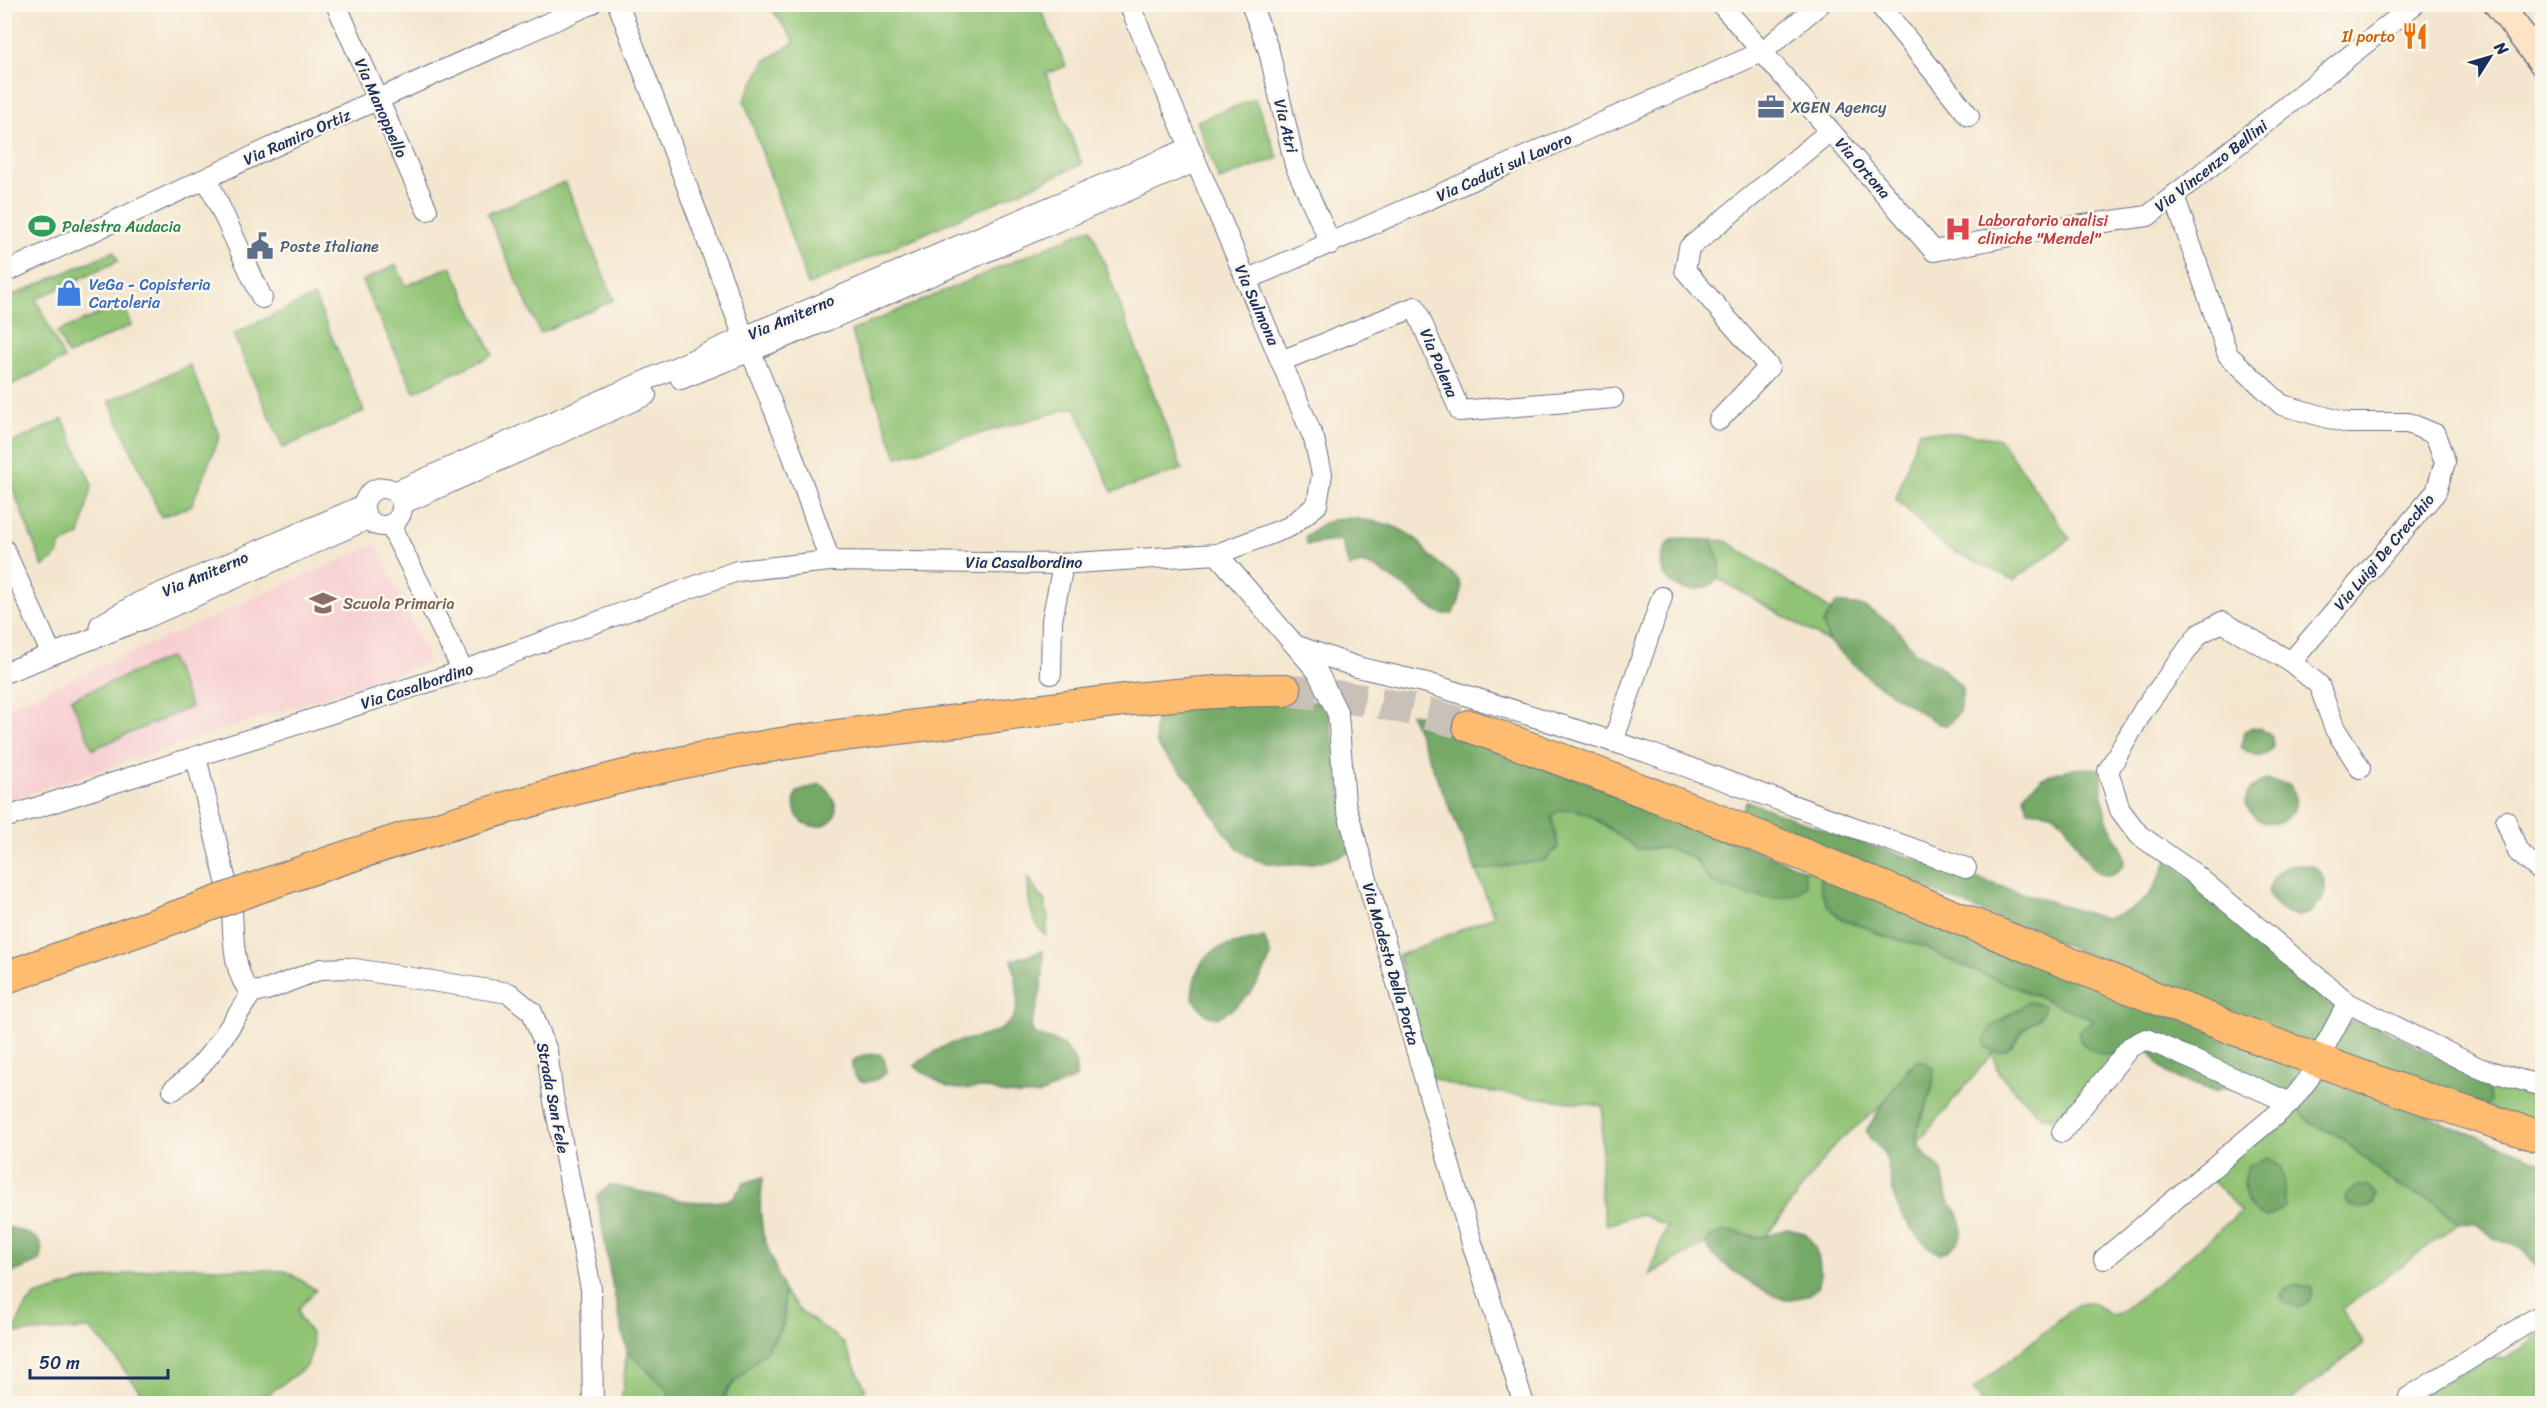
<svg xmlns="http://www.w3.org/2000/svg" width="2547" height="1408" font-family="Sriracha,sans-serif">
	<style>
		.built { fill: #f7cfd1 }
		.green { fill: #91c374; stroke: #567969; stroke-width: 1.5; fill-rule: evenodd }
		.forest { fill: #74a966; stroke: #486c62; stroke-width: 1.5 }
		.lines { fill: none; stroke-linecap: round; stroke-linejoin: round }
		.trunk-tunnel { stroke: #c9c1b8; stroke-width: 32; stroke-dasharray: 32 16; stroke-linecap: butt }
		.minor-casing { stroke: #676f85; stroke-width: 22 }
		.secondary-casing { stroke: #676f85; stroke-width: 30 }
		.trunk-casing { stroke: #676f85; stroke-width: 34 }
		.minor { stroke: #fff; stroke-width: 20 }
		.secondary { stroke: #fee4c5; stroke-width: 27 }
		.trunk { stroke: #fdbc6f; stroke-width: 32 }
		.trunk-bridge-casing { stroke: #676f85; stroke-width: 34; stroke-linecap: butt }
		.trunk-bridge { stroke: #fdbc6f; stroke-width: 32 }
		.labels { text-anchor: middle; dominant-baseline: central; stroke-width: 5; stroke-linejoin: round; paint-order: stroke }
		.food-label { font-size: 16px; fill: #c56008; stroke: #fbf7ec; text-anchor: end }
		.service-label { font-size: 16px; fill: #4e5e75; stroke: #fbf7ec; text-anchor: start }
		.street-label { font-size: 16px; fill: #1b2f5e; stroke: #fbf7ec }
		.health-label { font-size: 16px; fill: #be3a42; stroke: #fbf7ec; text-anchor: start }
		.leisure-label { font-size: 16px; fill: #27864d; stroke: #fbf7ec; text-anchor: start }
		.shop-label { font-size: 16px; fill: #366cbe; stroke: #fbf7ec; text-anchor: start }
		.education-label { font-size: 16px; fill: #785e54; stroke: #fbf7ec; text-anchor: start }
	</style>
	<rect width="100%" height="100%" fill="#fbf7ec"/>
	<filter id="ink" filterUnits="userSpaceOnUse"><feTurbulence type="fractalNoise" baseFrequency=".0167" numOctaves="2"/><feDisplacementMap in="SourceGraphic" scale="12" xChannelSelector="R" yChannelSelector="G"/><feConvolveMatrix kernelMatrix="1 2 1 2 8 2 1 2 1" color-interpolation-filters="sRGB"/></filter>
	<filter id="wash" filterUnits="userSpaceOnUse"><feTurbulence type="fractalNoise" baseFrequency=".008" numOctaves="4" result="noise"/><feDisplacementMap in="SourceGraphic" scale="24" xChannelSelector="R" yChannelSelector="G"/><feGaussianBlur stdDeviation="1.35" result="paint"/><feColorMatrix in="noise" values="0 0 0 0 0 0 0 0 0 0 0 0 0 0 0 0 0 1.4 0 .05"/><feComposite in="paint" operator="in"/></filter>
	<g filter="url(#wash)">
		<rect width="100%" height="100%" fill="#f4e6ce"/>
		<path class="built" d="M377,544L429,663L5,801L4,709Z"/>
		<g class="green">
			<path d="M769,5H1039L1066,66L1046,74L1082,164L808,285L744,100L765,61L795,42Z"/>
			<path d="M1255,99L1278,158L1219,180L1197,121Z"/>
			<path d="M565,182L614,300L540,333L487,214Z"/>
			<path d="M1091,228L1182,469L1112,492L1075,407L897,457L851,331Z"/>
			<path d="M114,251L118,261L36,299L64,359L5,388V299Z"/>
			<path d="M396,265L406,286L451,266L493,355L414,392L362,281Z"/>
			<path d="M314,296L364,411L283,448L233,334Z"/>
			<path d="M123,304L132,325L68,355L57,332Z"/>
			<path d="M190,365L220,436L191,506L161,517L109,401Z"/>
			<path d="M63,419L92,485L80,535L59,546L58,555L43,567L5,469V446Z"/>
			<path d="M1919,431L1968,434L2000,439L2070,539L2014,580L1945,547L1896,499Z"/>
			<path d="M1711,540L1726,541L1831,610L1823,624L1829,642L1719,579L1720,563Z"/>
			<path d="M170,657L191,707L93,749L71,699Z"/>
			<path d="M1570,808L1587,814L1638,849L1669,848L1693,858L1710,881L1803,869L1820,874L1836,915L1845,921L1864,926L1882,936L1923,946L1947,959L2095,1020L2101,1054L2116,1056L2066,1119L2042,1117L2012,1088L1997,1070L1993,1053L1917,1144V1130L1932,1092L1909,1066L1901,1081L1879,1108L1835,1144L1767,1235L1760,1237L1737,1232L1713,1235L1706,1243L1649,1275L1667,1226L1640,1214L1606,1225L1600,1191L1603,1106L1462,1088L1432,1078L1398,956L1494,916L1476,871L1545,860L1558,847L1551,816L1560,809ZM2011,1013L2040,1017L2024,1029L2013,1046L2004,1018Z"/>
			<path d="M1028,876L1038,894L1044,900L1048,917L1046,936C1029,921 1028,897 1028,876Z"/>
			<path d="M2481,1080L2542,1096V1128L2486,1106L2488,1087Z"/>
			<path d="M2295,1105L2312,1124L2341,1137L2383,1175L2401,1187L2434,1202L2458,1223L2342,1310L2364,1344L2287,1403L1984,1404L1973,1390L2077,1305L2092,1302L2112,1316L2118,1314L2166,1277L2241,1211L2208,1177Z"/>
			<path d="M170,1266L286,1271L316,1290L298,1309L301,1320L311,1333L313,1347L307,1366L270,1393L240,1403H149L104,1343L89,1329L13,1333L25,1307L35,1296L77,1283Z"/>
			<path d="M784,1291L799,1310L843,1342L866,1390L854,1392L850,1403L721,1404C734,1372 769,1357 783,1325C786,1316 784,1301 784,1291Z"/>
			<path d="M2542,1329V1370L2539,1403H2427L2421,1395L2483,1357L2506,1359L2524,1348Z"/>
			<path d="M627,1351L668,1390L672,1403L621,1404Z"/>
		</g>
		<g class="forest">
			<path d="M1346,518C1369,520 1393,522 1413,537C1421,542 1425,552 1432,558C1456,579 1472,578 1453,614H1443L1431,608L1405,587L1376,568L1362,563L1349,567L1341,540L1307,545L1305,537C1320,525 1325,520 1346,518Z"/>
			<path d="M1679,539L1711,540L1720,563L1719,579C1687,607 1641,575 1671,540Z"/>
			<path d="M1836,603L1863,606L1893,624L1915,652L1940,666L1963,688L1959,713L1947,725L1939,724L1872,681L1829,642L1823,624Z"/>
			<path d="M1265,702H1327L1351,852C1322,864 1277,872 1248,856C1227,844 1206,799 1189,780C1180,769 1165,758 1158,746C1152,735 1156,721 1157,710Z"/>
			<path d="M1410,713L1435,721L1803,869L1806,885C1790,908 1732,895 1712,881C1703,876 1700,862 1691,857C1679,850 1665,847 1651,848C1648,848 1641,850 1638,849C1633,847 1627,841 1623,838C1602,824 1575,797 1551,816L1558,847L1545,860L1476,871Z"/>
			<path d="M2252,727L2260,728L2272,737L2273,747C2264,760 2252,756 2241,747L2244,732Z"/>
			<path d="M2086,768L2100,769C2103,785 2101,801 2106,817C2112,838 2124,840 2124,865C2093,900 2077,833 2059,818C2051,811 2038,811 2028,810L2024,796C2039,775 2061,769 2086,768Z"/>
			<path d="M2266,780L2290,785C2295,795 2299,806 2290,815C2264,842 2220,795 2266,780Z"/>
			<path d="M820,784C834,792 845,817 824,825C803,832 788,812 797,792Z"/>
			<path d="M1747,801L1829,832L2105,919C2146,906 2150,899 2167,860L2339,1003L2317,1049L1741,813Z"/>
			<path d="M2293,864L2313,866C2349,891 2296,946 2268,894C2270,878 2278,869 2293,864Z"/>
			<path d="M1820,874L2309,1070L2278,1107L2235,1089L2223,1087L2215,1092C2200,1085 2181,1082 2167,1073C2159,1067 2154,1054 2145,1049C2132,1044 2114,1066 2087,1047C2083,1044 2079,1041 2079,1036C2079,1027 2089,1024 2094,1020L1947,959L1923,946L1882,936L1864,926L1845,921L1828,906L1821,891Z"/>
			<path d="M1264,937L1271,956C1259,986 1247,1003 1217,1018L1206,1015L1192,997C1196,945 1222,947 1264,937Z"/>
			<path d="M1043,951C1045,978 1040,1001 1031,1025L1034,1035C1058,1039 1079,1050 1076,1078L1038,1095H1017L1001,1093L987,1088L960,1089L947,1087L914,1066C925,1058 937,1049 950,1044C961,1040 975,1039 986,1035C1027,1025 1019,993 1012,960Z"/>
			<path d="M2029,1002L2044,1005C2044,1019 2032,1020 2023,1030C2012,1043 2008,1060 1986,1048L1984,1040L1991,1027Z"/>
			<path d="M2353,1020L2379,1027L2481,1080L2488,1087L2490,1102L2486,1106L2325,1054L2344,1027Z"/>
			<path d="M880,1054L884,1059L887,1072C873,1087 850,1086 852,1061L863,1055Z"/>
			<path d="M1917,1061H1923L1933,1069C1938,1115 1889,1130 1941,1169C1944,1179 1945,1188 1947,1198C1949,1204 1955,1208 1958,1213C1967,1234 1959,1246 1940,1254C1918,1242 1896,1213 1892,1188C1889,1177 1890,1163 1883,1152C1877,1144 1870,1141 1866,1131C1875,1116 1905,1069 1917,1061Z"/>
			<path d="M2316,1072L2542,1162V1273L2523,1249L2496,1239L2476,1224L2458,1223L2434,1202L2401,1187L2383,1175L2341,1137L2312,1124L2295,1105Z"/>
			<path d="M2268,1158L2281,1167L2285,1185V1207L2266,1217C2243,1211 2241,1186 2248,1166Z"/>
			<path d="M763,1177L760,1208L763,1235L784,1291L783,1323L765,1352L727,1390L721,1403H672L667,1389L627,1351L611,1279L597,1196L610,1185C650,1192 692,1209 733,1199L744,1183Z"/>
			<path d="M2357,1186L2369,1187L2376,1195L2373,1204C2363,1210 2352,1211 2345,1200L2347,1194Z"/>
			<path d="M5,1226C24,1232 49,1235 40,1261L5,1276Z"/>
			<path d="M1787,1229L1805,1233C1819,1249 1822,1265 1819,1286L1807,1296L1785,1300L1761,1289L1732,1270L1712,1255L1706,1243C1725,1220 1738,1238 1760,1237C1768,1237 1779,1231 1787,1229Z"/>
			<path d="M2296,1284L2312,1288L2310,1300L2299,1308L2284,1303L2281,1295L2285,1289Z"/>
		</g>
	</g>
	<g filter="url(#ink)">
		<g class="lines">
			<path class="trunk-tunnel" d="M1285,690C1350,697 1407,705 1469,726"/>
			<defs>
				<g id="minor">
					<path d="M336,4L427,210"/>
					<path d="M618,4L744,337"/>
					<path d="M1251,4L1269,51L1295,165L1331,244"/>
					<path d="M1721,4L1934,251L2025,233L2148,216L2415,4"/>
					<path d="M1879,4L1969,116"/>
					<path d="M207,179L262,298"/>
					<path d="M2174,195L2228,355L2282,405L2347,423H2408L2435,434L2445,462L2436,492L2291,662"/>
					<path d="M4,273L294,137L591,4"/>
					<path d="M1246,280L1762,52L1820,4"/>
					<path d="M750,350L792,454L830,561L1059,564L1217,554L1289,527L1317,505L1322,474L1314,439L1129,4"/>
					<path d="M1281,361L1415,307L1460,411L1613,398"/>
					<path d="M681,379L828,320L1195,162"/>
					<path d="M1719,420L1769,367L1685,270L1689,248L1830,131"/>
					<circle cx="383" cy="507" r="19"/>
					<path d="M395,492L744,337L1189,148"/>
					<path d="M402,504L646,395"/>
					<path d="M390,525L463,671"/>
					<path d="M4,549L51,653"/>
					<path d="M1217,554L1317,671L1338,714L1345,803L1472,1243L1524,1404"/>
					<path d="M100,625L140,602L364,505"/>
					<path d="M1297,646L1357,667L1427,683L1646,752L1966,868"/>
					<path d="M4,673L146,618L368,519"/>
					<path d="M1051,674L1052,620L1061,575L1059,564"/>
					<path d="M1613,742L1662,597"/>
					<path d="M196,757L226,881"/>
					<path d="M4,818L463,671L737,571L830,561"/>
					<path d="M2506,821L2518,852L2542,872"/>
					<path d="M252,992L267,990L321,969L348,968L509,993L532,1012L547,1051L553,1096L591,1289L593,1404"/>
					<path d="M2348,1003L2192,872L2139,835L2120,810L2108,771L2144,709L2199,634L2222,622L2291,662L2319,685L2335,729L2360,768"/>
					<path d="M2324,1048L2348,1003L2479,1068L2542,1086"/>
					<path d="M173,1090C208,1065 229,1028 252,992C233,979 233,931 232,910"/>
					<path d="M2062,1132L2130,1047L2146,1039L2290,1103"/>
					<path d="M2104,1259L2290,1103L2310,1077"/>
					<path d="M2414,1404L2409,1397L2542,1314"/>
				</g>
				<path id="secondary" d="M2498,4L2542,62"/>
				<g id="trunk">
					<path d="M1469,726C1830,854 2176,1023 2542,1137"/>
					<path d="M270,883C393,840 518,802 645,771C757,743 875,731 990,717C1088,704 1186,690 1285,690"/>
					<path d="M4,978L201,908"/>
				</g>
			</defs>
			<use href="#minor" class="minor-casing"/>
			<use href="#secondary" class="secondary-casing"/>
			<use href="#trunk" class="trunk-casing"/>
			<use href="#minor" class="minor"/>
			<use href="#secondary" class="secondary"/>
			<use href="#trunk" class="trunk"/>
			<defs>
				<path id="trunk-bridge" d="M201,908L270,883"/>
			</defs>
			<use href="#trunk-bridge" class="trunk-bridge-casing"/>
			<use href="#trunk-bridge" class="trunk-bridge"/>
		</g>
	</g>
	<defs>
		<symbol id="restaurant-bare" viewBox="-9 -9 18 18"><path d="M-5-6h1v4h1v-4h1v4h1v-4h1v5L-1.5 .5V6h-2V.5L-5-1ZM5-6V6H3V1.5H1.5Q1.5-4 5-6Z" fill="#e8710a" stroke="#fbf7ec" stroke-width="2.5" paint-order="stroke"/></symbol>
		<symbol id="office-bare" viewBox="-9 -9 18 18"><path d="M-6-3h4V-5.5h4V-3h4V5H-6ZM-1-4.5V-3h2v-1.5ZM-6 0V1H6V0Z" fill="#5c6f8a" stroke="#fbf7ec" stroke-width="2.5" paint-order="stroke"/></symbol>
		<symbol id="stadium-bare" viewBox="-9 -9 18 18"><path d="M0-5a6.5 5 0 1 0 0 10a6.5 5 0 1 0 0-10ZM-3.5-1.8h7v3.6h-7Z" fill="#2e9e5b" stroke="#fbf7ec" stroke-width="2.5" paint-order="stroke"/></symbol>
		<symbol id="hospital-bare" viewBox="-9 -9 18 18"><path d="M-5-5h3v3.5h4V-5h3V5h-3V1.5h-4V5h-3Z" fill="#e0444e" stroke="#fbf7ec" stroke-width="2.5" paint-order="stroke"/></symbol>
		<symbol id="civic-bare" viewBox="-9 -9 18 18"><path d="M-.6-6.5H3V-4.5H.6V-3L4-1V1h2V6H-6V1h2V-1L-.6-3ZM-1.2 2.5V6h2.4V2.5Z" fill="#5c6f8a" stroke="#fbf7ec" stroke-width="2.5" paint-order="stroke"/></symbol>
		<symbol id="shop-bare" viewBox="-9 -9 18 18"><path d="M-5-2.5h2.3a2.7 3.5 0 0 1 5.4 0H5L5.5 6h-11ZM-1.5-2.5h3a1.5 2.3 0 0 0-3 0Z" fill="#3f7fe0" stroke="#fbf7ec" stroke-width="2.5" paint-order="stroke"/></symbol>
		<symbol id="school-bare" viewBox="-9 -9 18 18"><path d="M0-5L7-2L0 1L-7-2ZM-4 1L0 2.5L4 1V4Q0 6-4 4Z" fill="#8d6e63" stroke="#fbf7ec" stroke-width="2.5" paint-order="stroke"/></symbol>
	</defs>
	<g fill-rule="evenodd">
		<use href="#restaurant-bare" x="2396" y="17" width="38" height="38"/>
		<use href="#office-bare" x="1752" y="88" width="38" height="38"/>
		<use href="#stadium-bare" x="23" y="207" width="38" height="38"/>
		<use href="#hospital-bare" x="1939" y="210" width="38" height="38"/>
		<use href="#civic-bare" x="241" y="227" width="38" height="38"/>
		<use href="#shop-bare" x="50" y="274" width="38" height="38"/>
		<use href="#school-bare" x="304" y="584" width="38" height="38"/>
	</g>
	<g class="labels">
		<g class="food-label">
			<text x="2395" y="36">Il porto</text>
		</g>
		<g class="service-label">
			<text x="1791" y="107">XGEN Agency</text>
			<text x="280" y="246">Poste Italiane</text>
		</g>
		<g class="street-label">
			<text transform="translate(381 108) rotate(66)">Via Manoppello</text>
			<text transform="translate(1286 126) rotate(76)">Via Atri</text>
			<text transform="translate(297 137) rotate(-24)">Via Ramiro Ortiz</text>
			<text transform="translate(2211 166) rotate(-38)">Via Vincenzo Bellini</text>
			<text transform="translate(1504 167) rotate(-24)">Via Caduti sul Lavoro</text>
			<text transform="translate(1863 168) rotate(49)">Via Ortona</text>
			<text transform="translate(1257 305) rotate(66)">Via Sulmona</text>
			<text transform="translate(791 317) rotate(-23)">Via Amiterno</text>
			<text transform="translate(1439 363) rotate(67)">Via Palena</text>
			<text transform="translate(2384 552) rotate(-50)">Via Luigi De Crecchio</text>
			<text x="1024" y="562">Via Casalbordino</text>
			<text transform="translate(205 574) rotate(-23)">Via Amiterno</text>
			<text transform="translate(417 686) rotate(-18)">Via Casalbordino</text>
			<text transform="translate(1391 964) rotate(74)">Via Modesto Della Porta</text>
			<text transform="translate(553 1098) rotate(79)">Strada San Fele</text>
		</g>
		<g class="health-label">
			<text x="1978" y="220">Laboratorio analisi<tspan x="1978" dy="18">cliniche "Mendel"</tspan></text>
		</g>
		<g class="leisure-label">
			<text x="62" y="226">Palestra Audacia</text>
		</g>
		<g class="shop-label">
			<text x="89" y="284">VeGa - Copisteria<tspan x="89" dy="18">Cartoleria</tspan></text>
		</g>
		<g class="education-label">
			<text x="343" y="603">Scuola Primaria</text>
		</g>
	</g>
	<rect width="2547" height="1408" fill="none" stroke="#fbf7ec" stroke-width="24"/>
	<g transform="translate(2490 57) rotate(53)" stroke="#fbf7ec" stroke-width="4.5" paint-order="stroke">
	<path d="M0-4.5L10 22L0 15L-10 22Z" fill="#1b2f5e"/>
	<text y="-9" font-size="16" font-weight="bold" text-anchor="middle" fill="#1b2f5e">N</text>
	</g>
	<path d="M30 1369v9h138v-9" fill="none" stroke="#1b2f5e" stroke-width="3"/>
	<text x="39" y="1369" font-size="18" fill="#1b2f5e" stroke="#fbf7ec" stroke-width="4.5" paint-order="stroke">50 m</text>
</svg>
